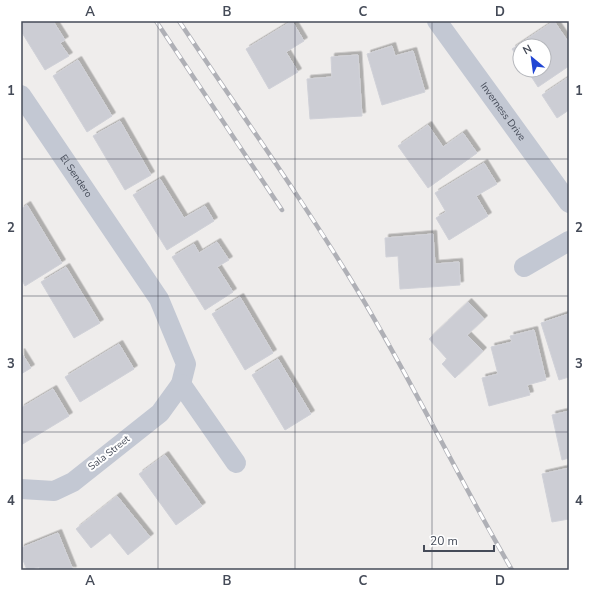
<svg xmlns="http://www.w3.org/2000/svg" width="590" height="591" font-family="'Nunito Sans',sans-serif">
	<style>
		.building { fill: #cccdd4; stroke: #d0d1d8; filter: url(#shadow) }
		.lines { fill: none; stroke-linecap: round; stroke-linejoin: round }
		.minor { stroke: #c3c8d3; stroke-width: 20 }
		.rail-casing { stroke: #afb0b6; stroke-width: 4.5 }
		.rail { stroke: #fff; stroke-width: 3; stroke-dasharray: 9; stroke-linecap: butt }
		.grid { fill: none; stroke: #454b58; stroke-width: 1; stroke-opacity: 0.55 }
		.labels { text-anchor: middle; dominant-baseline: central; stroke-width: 4; stroke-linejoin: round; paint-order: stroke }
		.street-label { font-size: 10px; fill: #454b58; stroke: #fff }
		.neatline { fill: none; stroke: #454b58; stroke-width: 1.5 }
		.grid-label { font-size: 13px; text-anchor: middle; font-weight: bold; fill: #454b58 }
	</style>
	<defs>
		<filter id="shadow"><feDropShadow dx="3.5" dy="-3.5" stdDeviation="0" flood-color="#0004"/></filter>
	</defs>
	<rect width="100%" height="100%" fill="#efedec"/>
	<g class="building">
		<path d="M21,21H53L65,40L60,43L69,56L45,70L21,31Z"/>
		<path d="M292,21L304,41L286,52L298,72L269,89L246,49Z"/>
		<path d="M554,21L569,43V66L538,87L527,70H544V46H520V60L512,49Z"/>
		<path d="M392,46L395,56L413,51L425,92L382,105L367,54Z"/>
		<path d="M358,55L362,116L310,119L307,79L332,77L331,57Z"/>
		<path d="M78,60L112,116L87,132L53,76Z"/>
		<path d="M569,77V110L557,118L542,95Z"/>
		<path d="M120,121L151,175L125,190L93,136Z"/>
		<path d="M428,125L443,147L463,133L477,153L428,188L398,146Z"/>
		<path d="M484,163L497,184L476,196L488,216L449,240L436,218L446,212L435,193Z"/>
		<path d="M160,179L184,218L205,206L214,221L167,250L133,195Z"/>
		<path d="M27,205L62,263L25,286L21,278V209Z"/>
		<path d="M433,234L435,264L459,262L460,285L400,289L398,256L386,257L385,238Z"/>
		<path d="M217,242L229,260L217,267L233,292L205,310L172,257L194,244L199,253Z"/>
		<path d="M66,267L100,323L74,338L41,282Z"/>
		<path d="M240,297L273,353L245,370L212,314Z"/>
		<path d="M468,302L484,319L467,335L483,351L455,378L442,364L447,359L429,339Z"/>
		<path d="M568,314L569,377L559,380L541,323Z"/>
		<path d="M534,330L546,380L527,385L530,395L489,406L482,378L498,374L491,347L512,342L510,336Z"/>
		<path d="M119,344L134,369L80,402L65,377Z"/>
		<path d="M21,352L31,368L21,374Z"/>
		<path d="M278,359L311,414L285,430L252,375Z"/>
		<path d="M53,389L69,416L21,445V408Z"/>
		<path d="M569,411V458L562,460L552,415Z"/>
		<path d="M165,455L202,506L176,525L139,474Z"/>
		<path d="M569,468V519L552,522L542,474Z"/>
		<path d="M117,496L150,537L128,555L110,533L91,548L76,529Z"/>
		<path d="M58,533L73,570H40L39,567L27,570L21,555V548Z"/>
	</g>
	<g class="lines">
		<g class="minor">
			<path id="s1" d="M437,21L569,203"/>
			<path id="s2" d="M21,95L159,299L186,364L181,384L160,413L73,482L54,491L21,489"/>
			<path d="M524,267L569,241"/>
			<path d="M181,384L236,463"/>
		</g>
		<defs>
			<g id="rail">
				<path d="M156,21L282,210"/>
				<path d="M179,21C239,111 303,200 359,293C413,383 459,479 512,570"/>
			</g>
		</defs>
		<use href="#rail" class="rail-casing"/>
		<use href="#rail" class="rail"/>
	</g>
	<path class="grid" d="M158,21V570M295,21V570M432,21V570M21,159H569M21,296H569M21,432H569"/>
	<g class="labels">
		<g class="street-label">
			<text stroke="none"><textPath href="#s1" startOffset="112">Inverness Drive</textPath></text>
			<text stroke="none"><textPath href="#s2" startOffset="98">El Sendero</textPath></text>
			<text transform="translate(109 453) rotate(-38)">Sala Street</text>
		</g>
	</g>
	<rect width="590" height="591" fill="none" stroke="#ffffff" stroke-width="44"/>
	<g transform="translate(532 58) rotate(331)"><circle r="19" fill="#ffffff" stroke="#b5b7bc"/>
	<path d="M0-3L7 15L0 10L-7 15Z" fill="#2146d4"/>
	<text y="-6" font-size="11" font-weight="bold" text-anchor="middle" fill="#454b58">N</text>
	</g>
	<path d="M424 545v6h70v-6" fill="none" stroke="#454b58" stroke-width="2"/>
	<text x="430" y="545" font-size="12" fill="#454b58" stroke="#ffffff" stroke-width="3" paint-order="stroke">20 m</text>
	<rect x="22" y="22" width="546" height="547" class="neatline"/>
	<g class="grid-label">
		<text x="90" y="16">A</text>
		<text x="227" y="16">B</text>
		<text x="363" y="16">C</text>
		<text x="500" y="16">D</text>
		<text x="11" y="95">1</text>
		<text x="579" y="95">1</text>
		<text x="11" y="232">2</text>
		<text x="579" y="232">2</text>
		<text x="11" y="368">3</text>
		<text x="579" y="368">3</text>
		<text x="11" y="505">4</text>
		<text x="579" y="505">4</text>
		<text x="90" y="585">A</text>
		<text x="227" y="585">B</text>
		<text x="363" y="585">C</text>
		<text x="500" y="585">D</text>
	</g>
</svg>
